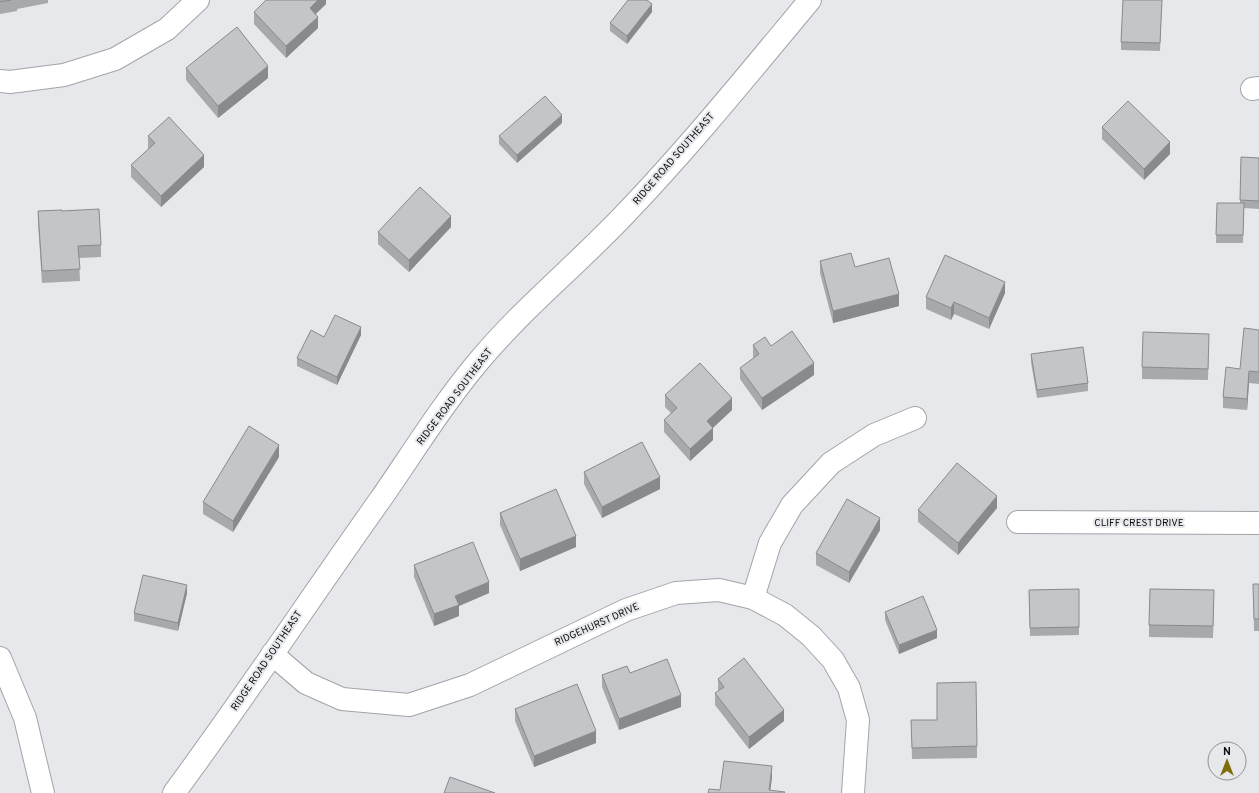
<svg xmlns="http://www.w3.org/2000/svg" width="1259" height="793" font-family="Overpass,sans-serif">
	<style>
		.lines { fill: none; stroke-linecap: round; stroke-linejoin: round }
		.minor-casing { stroke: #a2a4a8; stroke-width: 24 }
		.minor { stroke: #fff; stroke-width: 22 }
		.wall { fill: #a8a9ad }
		.shaded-wall { fill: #888a8d }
		.building { fill: #c3c5c9; stroke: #888a8d }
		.labels { text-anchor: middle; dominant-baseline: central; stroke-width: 4; stroke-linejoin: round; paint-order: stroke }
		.street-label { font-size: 10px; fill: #0c0d0e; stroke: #e6e8ec }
	</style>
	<rect width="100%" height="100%" fill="#e6e8ec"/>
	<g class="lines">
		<defs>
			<g id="minor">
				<path d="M0,81L10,82L64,75L115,59L167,29L198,0"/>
				<path d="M1252,89L1259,88"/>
				<path d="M1018,522L1259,523"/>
				<path d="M753,598L770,543L792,505L831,463L874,435L915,418"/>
				<path d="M272,654L306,683L342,699L409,705L470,685L626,610L676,593L719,590L753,598L785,615L811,636L833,660L849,688L858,720L853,793"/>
				<path d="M0,658L25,718L43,793"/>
				<path d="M174,793C245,697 311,597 380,500C412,454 442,405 478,362C523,308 578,264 626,213C691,145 750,72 810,0"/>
			</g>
		</defs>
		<use href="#minor" class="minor-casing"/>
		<use href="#minor" class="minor"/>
	</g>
	<g class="wall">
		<path d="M0,0H48V3L17,9V11L0,14Z"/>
		<path d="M326,0V4L316,14L318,28L286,58L254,24V12Z"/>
		<path d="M1162,0L1160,51L1121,50V42Z"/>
		<path d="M652,12L627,44L610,31V23Z"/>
		<path d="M186,68L268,78L218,118L186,80Z"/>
		<path d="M562,123L517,163L499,144V136Z"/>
		<path d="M1102,127L1170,154L1144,180L1102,139Z"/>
		<path d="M148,136L204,167L161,207L131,177V165L149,149L148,148Z"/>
		<path d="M1241,157L1259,158V209L1244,208L1243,243H1216L1217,203H1240Z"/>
		<path d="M38,211L101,245V257L79,258L80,281L42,283L38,223Z"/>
		<path d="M451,227L409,272L378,244V232Z"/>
		<path d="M820,261L855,267L899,306L833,323L820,273Z"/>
		<path d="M1005,293L989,329L954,314L951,320L926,309V297Z"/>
		<path d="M1259,330V384L1249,383L1247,410L1223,408V397L1240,369Z"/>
		<path d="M361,335L337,385L297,366V358L324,337Z"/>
		<path d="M753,345L771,346L814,375L762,410L740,379V368L754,358L753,357Z"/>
		<path d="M1209,346L1208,380L1142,379V367Z"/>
		<path d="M1031,354L1088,383V391L1037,398L1031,362Z"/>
		<path d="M665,395L732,410L713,428V440L690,461L664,432V420L671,413L665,407Z"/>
		<path d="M279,457L233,532L203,514V502Z"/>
		<path d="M584,472L660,489L602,518L584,484Z"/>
		<path d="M997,508L958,555L918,522V510Z"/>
		<path d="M500,513L576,547L520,571L500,525Z"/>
		<path d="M880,530L849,583L816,565V553Z"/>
		<path d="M414,565L489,593L459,606V616L434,626L414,577Z"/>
		<path d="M1253,584H1259V631H1254Z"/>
		<path d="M1079,589V635L1030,636L1029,590Z"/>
		<path d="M187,593L178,631L134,621V613Z"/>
		<path d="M1214,602L1213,638L1149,637V625Z"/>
		<path d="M885,612L937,638L899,654L885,620Z"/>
		<path d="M630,673L681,707L619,730L602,687V675Z"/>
		<path d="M718,679L784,721L749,749L715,705V693L718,691Z"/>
		<path d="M515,709L596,743L534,767L515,721Z"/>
		<path d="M911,720L977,746V758L912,759Z"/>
	</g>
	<g class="shaded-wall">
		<path d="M318,0H326V4L310,19V8Z"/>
		<path d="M652,4V12L627,44V36Z"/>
		<path d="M318,17V28L286,58V46Z"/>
		<path d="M268,66V78L218,118V106Z"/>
		<path d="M562,115V123L517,163V155Z"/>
		<path d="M1170,142V154L1144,180V169Z"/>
		<path d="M204,155V167L161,207V196Z"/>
		<path d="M451,216V227L409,272V260Z"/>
		<path d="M1005,282V293L989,329V318Z"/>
		<path d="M899,294V306L833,323V311Z"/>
		<path d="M954,302V314L951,320V308Z"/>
		<path d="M361,327V335L337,385V377Z"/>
		<path d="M814,363V375L762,410V398Z"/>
		<path d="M1249,371V383L1247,410V399Z"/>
		<path d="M732,398V410L707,433V421Z"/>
		<path d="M713,428V440L690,461V449Z"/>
		<path d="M279,445V457L233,532V521Z"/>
		<path d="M660,477V489L602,518V507Z"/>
		<path d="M997,496V508L958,555V543Z"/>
		<path d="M880,518V530L849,583V572Z"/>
		<path d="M576,536V547L520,571V559Z"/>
		<path d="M489,582V593L459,606V616L434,626V614L455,596Z"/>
		<path d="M187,585V593L178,631V623Z"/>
		<path d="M937,630V638L899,654V645Z"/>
		<path d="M681,695V707L619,730V719Z"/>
		<path d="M784,710V721L749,749V737Z"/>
		<path d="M596,731V743L534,767V756Z"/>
		<path d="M772,766V778L770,793H769Z"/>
	</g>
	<g class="building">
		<path d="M0,0H11L0,2Z"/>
		<path d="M266,0H318L310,8L318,17L286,46L254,12Z"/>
		<path d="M628,0H647L652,4L627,36L610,23Z"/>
		<path d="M1123,0H1162L1160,43L1121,42Z"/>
		<path d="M237,27L268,66L218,106L186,68Z"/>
		<path d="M545,96L562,115L517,155L499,136Z"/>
		<path d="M1128,101L1170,142L1144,169L1102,127Z"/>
		<path d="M169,117L204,155L161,196L131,165L155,143L148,136Z"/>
		<path d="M1241,157L1259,158V201L1240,200Z"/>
		<path d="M420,187L451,216L409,260L378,232Z"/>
		<path d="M1217,203H1244L1243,235H1216Z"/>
		<path d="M99,209L101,245L78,246L80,269L42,271L38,211L62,210V211Z"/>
		<path d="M851,253L855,267L889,258L899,294L833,311L820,261Z"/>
		<path d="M945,255L1005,282L989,318L954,302L951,308L926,297Z"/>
		<path d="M335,315L361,327L337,377L297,358L311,330L324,337Z"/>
		<path d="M1244,328L1259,330V372L1249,371L1247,399L1223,397L1226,367L1240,369Z"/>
		<path d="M792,331L814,363L762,398L740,368L759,354L753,345L765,337L771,346Z"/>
		<path d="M1143,332L1209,334L1208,369L1142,367Z"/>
		<path d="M1083,347L1088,383L1037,390L1031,354Z"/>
		<path d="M700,363L732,398L707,421L713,428L690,449L664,420L677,408L665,395Z"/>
		<path d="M249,426L279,445L233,521L203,502Z"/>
		<path d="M642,442L660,477L602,507L584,472Z"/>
		<path d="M957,463L997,496L958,543L918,510Z"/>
		<path d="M556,489L576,536L520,559L500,513Z"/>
		<path d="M847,499L880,518L849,572L816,553Z"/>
		<path d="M473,542L489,582L455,596L459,605L434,614L414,565Z"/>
		<path d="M143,575L187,585L178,623L134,613Z"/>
		<path d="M1253,584H1259V619H1254Z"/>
		<path d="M1079,589V627L1030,628L1029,590Z"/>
		<path d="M1150,589L1214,590L1213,626L1149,625Z"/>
		<path d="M923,596L937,630L899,645L885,612Z"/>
		<path d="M744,658L784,710L749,737L715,693L724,687L718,679Z"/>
		<path d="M667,659L681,695L619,719L602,675L627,666L630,673Z"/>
		<path d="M976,682L977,746L912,748L911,720H937V683Z"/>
		<path d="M577,684L596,731L534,756L515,709Z"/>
		<path d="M724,761L772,766L769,790L785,792L784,793H708L709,789L720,790Z"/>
		<path d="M450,777L495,793H444Z"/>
	</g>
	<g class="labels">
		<g class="street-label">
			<text transform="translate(674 159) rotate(-49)">RIDGE ROAD SOUTHEAST</text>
			<text transform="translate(455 397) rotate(-53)">RIDGE ROAD SOUTHEAST</text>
			<text x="1139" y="523">CLIFF CREST DRIVE</text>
			<text transform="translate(597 625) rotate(-24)">RIDGEHURST DRIVE</text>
			<text transform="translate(267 661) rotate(-56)">RIDGE ROAD SOUTHEAST</text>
		</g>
	</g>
	<g transform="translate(1227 761)"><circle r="19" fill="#e6e8ec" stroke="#8f9093"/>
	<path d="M0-3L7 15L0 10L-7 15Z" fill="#7e6e0a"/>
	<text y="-6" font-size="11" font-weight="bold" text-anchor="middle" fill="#0c0d0e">N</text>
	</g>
</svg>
